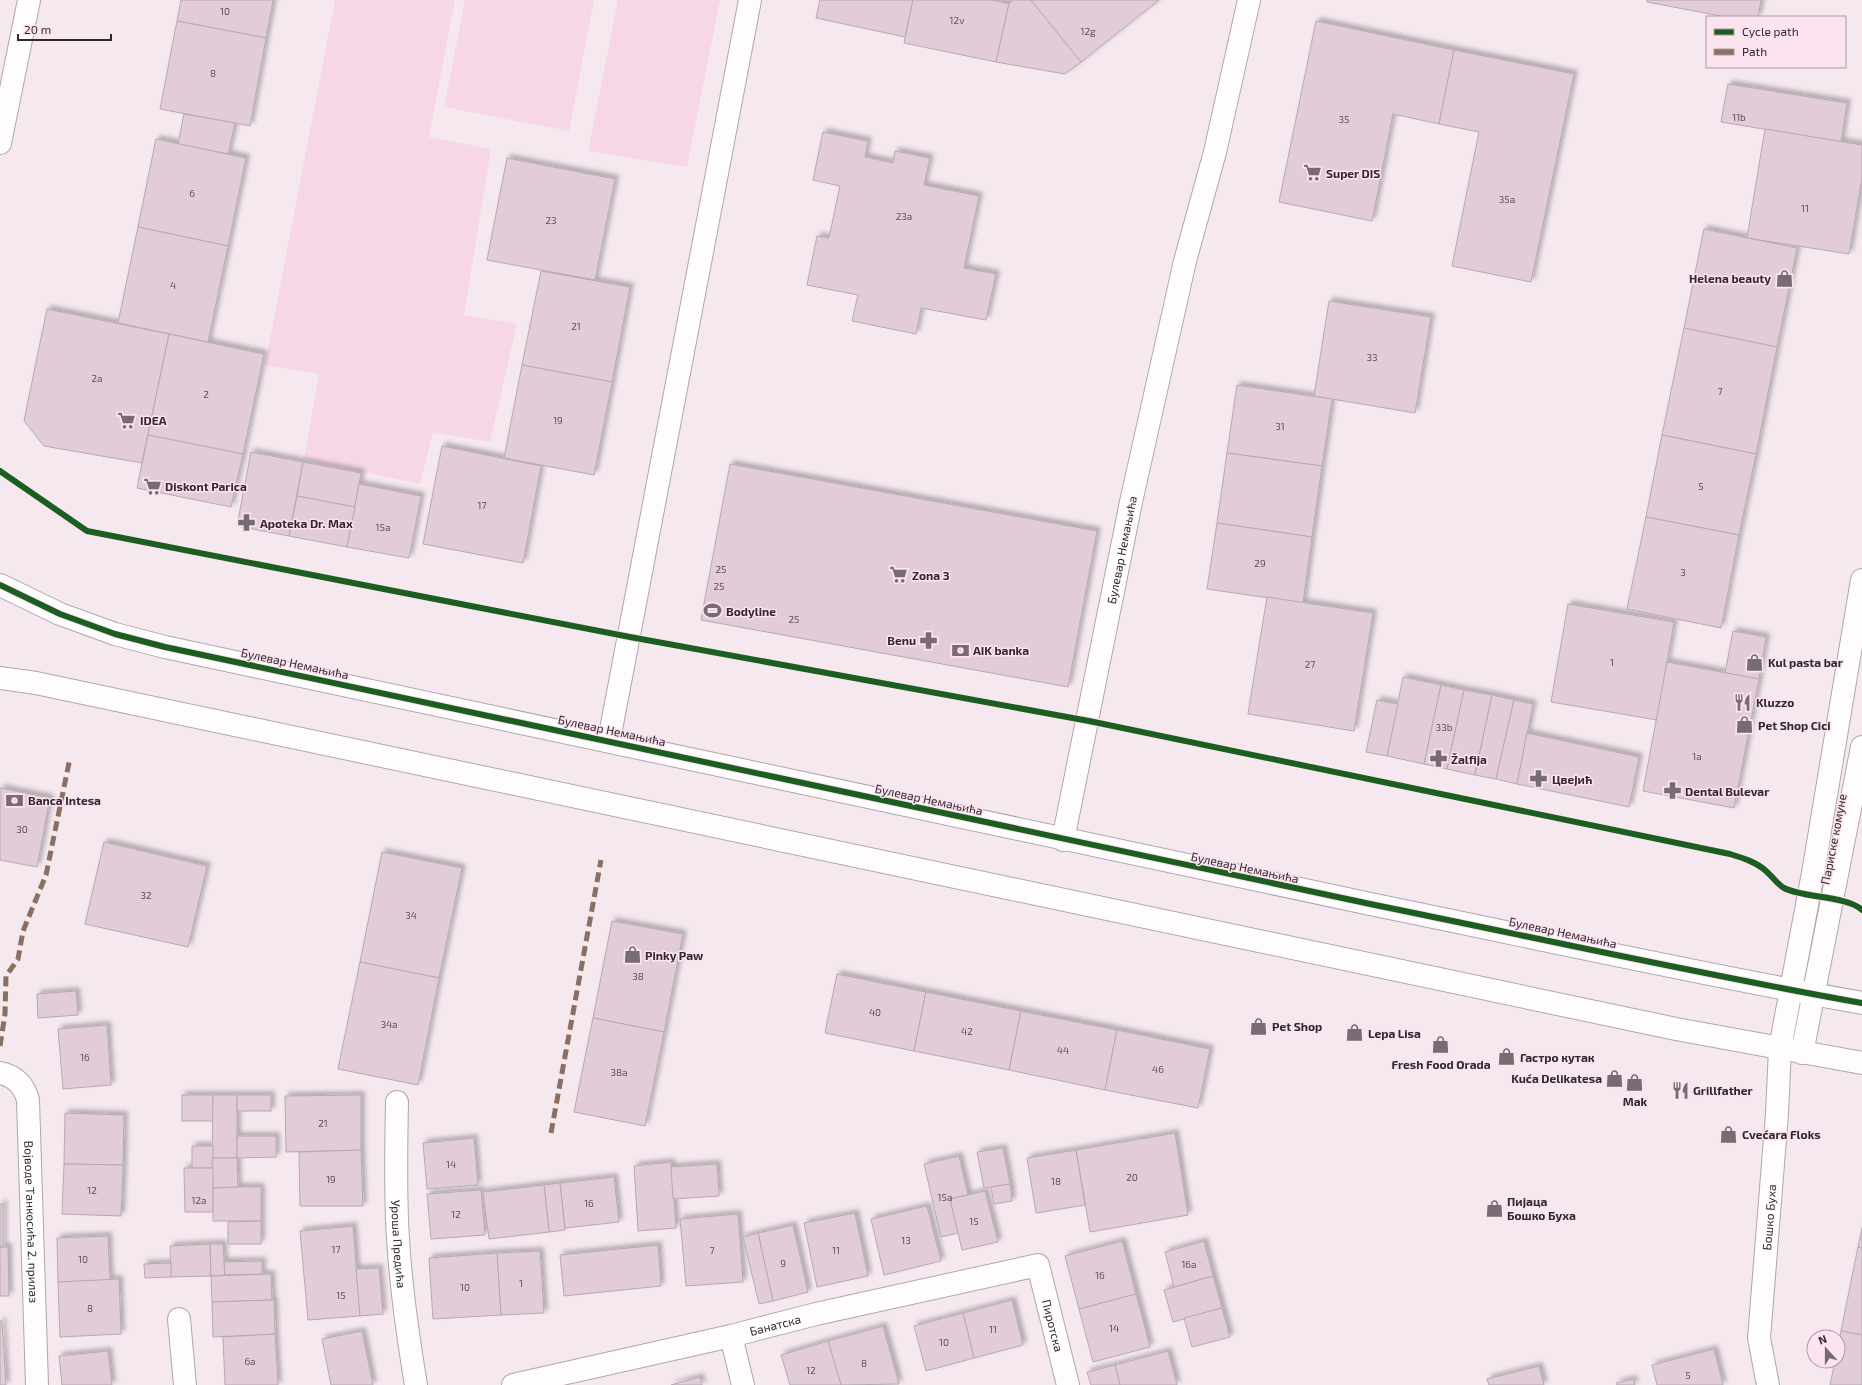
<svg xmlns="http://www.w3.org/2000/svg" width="1862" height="1385" font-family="'Exo 2',sans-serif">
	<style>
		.green { fill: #f7d6e8 }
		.building { fill: #e3ccd9; stroke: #b5aaaf; filter: url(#shadow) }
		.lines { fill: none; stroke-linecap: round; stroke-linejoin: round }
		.street-casing { stroke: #b1a6ab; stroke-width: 24 }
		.secondary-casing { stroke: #b1a6ab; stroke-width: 24 }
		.street { stroke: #fefcfd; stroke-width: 22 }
		.secondary { stroke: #fefcfd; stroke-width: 22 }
		.quiet { stroke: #8d6e63; stroke-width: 5; stroke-dasharray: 10 5; stroke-linecap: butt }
		.cycleway-casing { stroke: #fbe3f0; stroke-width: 8 }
		.cycleway { stroke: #1b5e20; stroke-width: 6 }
		.labels { text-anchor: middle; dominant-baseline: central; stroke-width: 3; stroke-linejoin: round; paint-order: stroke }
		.number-label { font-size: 10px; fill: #5f5159 }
		.poi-label { font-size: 12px; font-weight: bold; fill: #33282e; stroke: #fbe3f0; text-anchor: start }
		.street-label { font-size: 12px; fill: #33282e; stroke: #fbe3f0 }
	</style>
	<defs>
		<filter id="shadow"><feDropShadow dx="3.5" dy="-3.5" stdDeviation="2" flood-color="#0004"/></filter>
	</defs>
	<rect width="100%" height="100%" fill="#f5e9ef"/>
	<g class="green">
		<path d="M335,0H455L429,137L491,149L464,315L517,324L490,442L433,432L420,484L304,459L319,374L265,365Z"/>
		<path d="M465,0H594L569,131L444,107Z"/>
		<path d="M618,0H720L687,167L588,151Z"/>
	</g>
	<g class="building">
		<path d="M181,0H273L266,38L177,21Z"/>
		<path d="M820,0H913L905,37L816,18Z"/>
		<path d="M913,0H992L1009,4L996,62L904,43Z"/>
		<path d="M1013,0H1031L1081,62L1065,74L996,62L1009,4Z"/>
		<path d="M1031,0H1159L1081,62Z"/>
		<path d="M1647,0H1761L1758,17H1726L1647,2Z"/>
		<path d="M177,21L266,38L250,126L160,109Z"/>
		<path d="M1316,21L1454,50L1439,124L1393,114L1372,221L1279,202Z"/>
		<path d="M1454,50L1574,74L1531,282L1452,266L1479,132L1439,124Z"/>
		<path d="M1728,84L1847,103L1841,142L1721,122Z"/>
		<path d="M184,114L235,123L228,154L178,144Z"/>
		<path d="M1765,129L1862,145V178L1849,254L1747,238Z"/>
		<path d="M823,132L868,141L865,157L893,163L895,151L930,158L924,185L979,196L964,268L996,274L986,320L921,308L916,334L852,321L858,295L807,285L817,236L829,238L840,186L813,180Z"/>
		<path d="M156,139L246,158L228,246L138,227Z"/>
		<path d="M507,158L615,179L595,280L487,260Z"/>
		<path d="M138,227L228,246L208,342L118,323Z"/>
		<path d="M1704,229L1797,248L1777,347L1684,328Z"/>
		<path d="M541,271L630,287L612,382L522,365Z"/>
		<path d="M1329,301L1431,317L1415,413L1314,396Z"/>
		<path d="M47,309L169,334L142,463L44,446L24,421Z"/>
		<path d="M1684,328L1777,347L1756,454L1662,435Z"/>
		<path d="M169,334L264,354L243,454L148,435Z"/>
		<path d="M522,365L612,382L594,475L504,458Z"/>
		<path d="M1237,385L1332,399L1322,466L1227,453Z"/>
		<path d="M148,435L243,454L231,507L137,488Z"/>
		<path d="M1662,435L1756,454L1739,535L1646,517Z"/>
		<path d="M442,446L541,466L523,563L423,544Z"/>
		<path d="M251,452L303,462L289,536L237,526Z"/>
		<path d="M1227,453L1322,466L1312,537L1217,523Z"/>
		<path d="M303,462L361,473L355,507L297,496Z"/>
		<path d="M730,464L1097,531L1068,687L701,620Z"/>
		<path d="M359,484L421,496L409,558L347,547Z"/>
		<path d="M297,496L355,507L347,547L289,536Z"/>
		<path d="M1646,517L1739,535L1721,628L1627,609Z"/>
		<path d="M1217,523L1312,537L1303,603L1207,589Z"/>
		<path d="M1267,597L1373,613L1354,731L1248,714Z"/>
		<path d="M1568,604L1674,622L1657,720L1551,702Z"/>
		<path d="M1733,631L1766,637L1759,679L1725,673Z"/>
		<path d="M1667,662L1759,679L1734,808L1643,791Z"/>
		<path d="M1403,677L1441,685L1424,764L1387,756Z"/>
		<path d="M1441,685L1464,690L1447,769L1424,764Z"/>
		<path d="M1464,690L1492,695L1475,775L1447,769Z"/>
		<path d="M1492,695L1514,700L1496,779L1475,775Z"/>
		<path d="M1377,700L1398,704L1387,756L1366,752Z"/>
		<path d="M1514,700L1533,704L1517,784L1496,779Z"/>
		<path d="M1527,733L1639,757L1629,807L1517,784Z"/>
		<path d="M0,788L50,798L37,867L0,860Z"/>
		<path d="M104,842L207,866L188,947L85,924Z"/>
		<path d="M382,852L462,868L439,978L360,962Z"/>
		<path d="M612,921L683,934L664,1032L593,1018Z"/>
		<path d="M360,962L439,978L418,1085L338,1069Z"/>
		<path d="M837,974L926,992L914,1051L825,1033Z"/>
		<path d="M76,991L78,1015L38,1018L37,994Z"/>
		<path d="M926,992L1021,1011L1009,1070L914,1051Z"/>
		<path d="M1021,1011L1117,1030L1105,1090L1009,1070Z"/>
		<path d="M593,1018L664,1032L645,1126L574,1112Z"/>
		<path d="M107,1025L111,1085L63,1089L58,1029Z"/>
		<path d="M1117,1030L1210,1049L1198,1108L1105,1090Z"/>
		<rect x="182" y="1095" width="31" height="26"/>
		<path d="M213,1095H237V1158H212Z"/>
		<rect x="237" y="1095" width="34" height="16"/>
		<path d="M361,1095V1150L286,1152L285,1096Z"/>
		<path d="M65,1113L124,1115L123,1165L64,1164Z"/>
		<path d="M1175,1133L1188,1215L1090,1232L1076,1150Z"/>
		<path d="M237,1136H276V1157L237,1158Z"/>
		<path d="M474,1138L478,1185L427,1189L423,1143Z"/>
		<rect x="192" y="1146" width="21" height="22"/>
		<path d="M1003,1148L1010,1184L984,1188L977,1152Z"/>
		<path d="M361,1150L363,1206H300L299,1152Z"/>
		<path d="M1076,1150L1085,1205L1036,1213L1027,1158Z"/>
		<path d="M959,1156L968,1195L950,1199L958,1233L941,1237L924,1164Z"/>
		<path d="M212,1158H237L238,1187L213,1188Z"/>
		<path d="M671,1162L676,1228L638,1231L634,1166Z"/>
		<path d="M64,1164L123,1165L121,1216L62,1214Z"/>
		<path d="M717,1164L719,1196L673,1199L671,1167Z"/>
		<path d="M184,1168H213V1212H185Z"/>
		<path d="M614,1177L619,1222L565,1228L560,1183Z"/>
		<path d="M560,1183L565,1230L549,1232L544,1185Z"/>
		<path d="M1010,1184L1012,1201L994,1204L991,1187Z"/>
		<path d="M544,1185L549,1232L489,1239L483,1192Z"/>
		<path d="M238,1187H261V1221H213V1188Z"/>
		<path d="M481,1190L485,1235L431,1239L427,1194Z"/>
		<path d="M985,1191L998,1242L962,1250L950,1199Z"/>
		<rect x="0" y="1204" width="3" height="43"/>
		<path d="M927,1206L941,1261L884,1275L871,1219Z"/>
		<path d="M855,1213L868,1276L817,1287L804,1223Z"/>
		<path d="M738,1214L743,1282L686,1286L680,1219Z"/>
		<path d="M261,1221V1244H228V1222Z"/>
		<path d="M793,1225L808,1292L773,1301L758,1233Z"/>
		<path d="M353,1226L360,1316L308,1320L300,1231Z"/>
		<path d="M1862,1228V1248L1858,1247Z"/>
		<path d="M758,1233L773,1301L759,1304L743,1237Z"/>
		<path d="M108,1236L110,1280L58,1282L57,1238Z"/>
		<path d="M1122,1241L1136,1294L1079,1309L1065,1256Z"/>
		<path d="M1204,1241L1213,1276L1174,1287L1165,1252Z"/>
		<path d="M210,1244L211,1276L171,1277L170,1246Z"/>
		<path d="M210,1244H223L225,1275L211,1276Z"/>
		<path d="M658,1245L661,1286L564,1296L560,1255Z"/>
		<path d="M0,1247H8L9,1296H0Z"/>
		<path d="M1858,1247L1862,1248V1335L1841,1331Z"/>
		<path d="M540,1251L544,1313L501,1315L497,1253Z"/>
		<path d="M497,1253L501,1315L433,1319L429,1258Z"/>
		<path d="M262,1261V1274L225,1275L224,1262Z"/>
		<path d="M171,1263V1277L145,1278L144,1264Z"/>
		<path d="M379,1268L383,1314L360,1316L356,1269Z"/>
		<path d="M271,1274L272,1300L212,1302L211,1276Z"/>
		<path d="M1213,1276L1222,1308L1173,1322L1164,1290Z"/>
		<path d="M119,1279L121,1334L60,1337L58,1282Z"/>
		<path d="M1136,1294L1150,1347L1093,1362L1079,1309Z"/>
		<path d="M274,1300L275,1334L213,1337L212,1302Z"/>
		<path d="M1012,1300L1023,1345L974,1358L963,1313Z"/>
		<path d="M1222,1308L1230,1337L1192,1347L1184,1318Z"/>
		<path d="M963,1313L974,1358L926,1371L914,1326Z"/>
		<path d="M0,1321H2L6,1385H0Z"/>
		<path d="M883,1326L899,1384L841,1385L828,1341Z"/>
		<path d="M362,1331L373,1385H331L322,1339Z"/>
		<path d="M1841,1331L1862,1335V1385H1830L1835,1361H1838V1346Z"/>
		<path d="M275,1334L278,1385H225L223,1337Z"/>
		<path d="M828,1341L841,1385H790L781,1355Z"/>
		<path d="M1714,1349L1723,1385H1657L1652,1365Z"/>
		<path d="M108,1351L112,1385H62L59,1356Z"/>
		<path d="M1168,1351L1177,1385H1120L1115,1365Z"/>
		<path d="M1115,1365L1120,1385H1091L1087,1372Z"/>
		<path d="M1539,1366L1544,1385H1489L1487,1379Z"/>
		<path d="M700,1377L702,1385H671Z"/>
		<path d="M1633,1379L1635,1385H1617L1616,1383Z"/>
	</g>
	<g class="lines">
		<defs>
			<g id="street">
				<path d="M0,143L29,0"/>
				<path d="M609,740L750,0"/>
				<path id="s1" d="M1063,840L1131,502L1185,261L1215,152L1249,0"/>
				<path d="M1802,1053L1862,747"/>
				<path id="s2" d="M0,1073C15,1076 24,1085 28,1100L37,1385"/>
				<path id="s3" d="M397,1102C396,1148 395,1193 398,1239C401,1288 408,1337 416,1385"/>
				<path d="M179,1319L185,1385"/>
				<path d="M731,1336L743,1385"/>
				<path id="s4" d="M513,1385L731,1336L816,1314L1038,1265L1068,1385"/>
				<path id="s5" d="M1768,1385L1759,1338L1777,1114L1780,1048L1813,873L1862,580"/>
			</g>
			<g id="secondary">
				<path d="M0,585L60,614L115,634L165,647C569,731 971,821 1375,905C1537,938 1699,974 1862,1003"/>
				<path d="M0,678L36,683L1676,1029L1862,1063"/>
			</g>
		</defs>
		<use href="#street" class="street-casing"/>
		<use href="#secondary" class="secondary-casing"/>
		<use href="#street" class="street"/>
		<use href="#secondary" class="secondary"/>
		<g class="quiet">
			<path d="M0,1046L5,1014L6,976L18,959L23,931L46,875L70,758"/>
			<path d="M551,1133L601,860"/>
		</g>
		<defs>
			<g id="cycleway">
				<path d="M0,471L87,531L630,637L1089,721L1730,854C1743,858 1756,862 1766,871C1772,876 1778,885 1784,888C1803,898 1848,896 1862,910"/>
				<path d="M0,585L60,614L115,634L165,647C569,731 971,821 1375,905C1537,938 1699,974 1862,1003"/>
			</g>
		</defs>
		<use href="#cycleway" class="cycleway-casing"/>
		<use href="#cycleway" class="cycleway"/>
	</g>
	<defs>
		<symbol id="supermarket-bare" viewBox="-9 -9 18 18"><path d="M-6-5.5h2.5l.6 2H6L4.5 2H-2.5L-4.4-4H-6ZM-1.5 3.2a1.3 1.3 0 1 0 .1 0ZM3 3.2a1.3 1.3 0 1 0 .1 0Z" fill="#776c72" stroke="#fbe3f0" stroke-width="2.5" paint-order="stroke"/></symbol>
		<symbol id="shop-bare" viewBox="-9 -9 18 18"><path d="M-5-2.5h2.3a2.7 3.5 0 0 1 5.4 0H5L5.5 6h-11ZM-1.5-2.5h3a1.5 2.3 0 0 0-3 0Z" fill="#776c72" stroke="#fbe3f0" stroke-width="2.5" paint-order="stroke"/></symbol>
		<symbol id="pharmacy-bare" viewBox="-9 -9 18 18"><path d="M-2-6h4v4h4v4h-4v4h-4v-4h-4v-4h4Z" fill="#776c72" stroke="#fbe3f0" stroke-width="2.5" paint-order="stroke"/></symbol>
		<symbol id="stadium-bare" viewBox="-9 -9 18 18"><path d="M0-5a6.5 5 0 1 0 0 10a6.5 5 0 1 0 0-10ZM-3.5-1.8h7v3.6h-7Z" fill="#776c72" stroke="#fbe3f0" stroke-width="2.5" paint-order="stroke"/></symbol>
		<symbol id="bank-bare" viewBox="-9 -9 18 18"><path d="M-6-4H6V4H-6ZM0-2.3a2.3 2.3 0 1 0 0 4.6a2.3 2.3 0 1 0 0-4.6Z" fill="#776c72" stroke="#fbe3f0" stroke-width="2.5" paint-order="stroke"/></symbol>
		<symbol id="restaurant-bare" viewBox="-9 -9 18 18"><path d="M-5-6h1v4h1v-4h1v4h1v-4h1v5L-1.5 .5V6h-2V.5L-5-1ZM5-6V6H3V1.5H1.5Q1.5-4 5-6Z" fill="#776c72" stroke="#fbe3f0" stroke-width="2.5" paint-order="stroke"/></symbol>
	</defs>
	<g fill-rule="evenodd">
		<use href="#supermarket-bare" x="1300" y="160" width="25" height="25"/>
		<use href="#shop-bare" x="1772" y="266" width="25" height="25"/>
		<use href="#supermarket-bare" x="114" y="408" width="25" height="25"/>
		<use href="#supermarket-bare" x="140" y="474" width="25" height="25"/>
		<use href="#pharmacy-bare" x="234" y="510" width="25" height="25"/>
		<use href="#supermarket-bare" x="886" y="562" width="25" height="25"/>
		<use href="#stadium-bare" x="700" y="598" width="25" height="25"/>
		<use href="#pharmacy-bare" x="916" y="628" width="25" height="25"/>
		<use href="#bank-bare" x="948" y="638" width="25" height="25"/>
		<use href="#shop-bare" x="1742" y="650" width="25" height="25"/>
		<use href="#restaurant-bare" x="1730" y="690" width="25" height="25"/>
		<use href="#shop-bare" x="1732" y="712" width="25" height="25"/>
		<use href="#pharmacy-bare" x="1426" y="746" width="25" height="25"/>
		<use href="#pharmacy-bare" x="1526" y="766" width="25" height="25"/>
		<use href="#pharmacy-bare" x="1660" y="778" width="25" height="25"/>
		<use href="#bank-bare" x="2" y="788" width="25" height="25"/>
		<use href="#shop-bare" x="620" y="942" width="25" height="25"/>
		<use href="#shop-bare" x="1246" y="1014" width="25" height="25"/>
		<use href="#shop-bare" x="1342" y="1020" width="25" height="25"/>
		<use href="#shop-bare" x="1428" y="1032" width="25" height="25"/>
		<use href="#shop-bare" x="1494" y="1044" width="25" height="25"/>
		<use href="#shop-bare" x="1602" y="1066" width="25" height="25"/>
		<use href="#shop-bare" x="1622" y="1070" width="25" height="25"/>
		<use href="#restaurant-bare" x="1668" y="1078" width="25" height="25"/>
		<use href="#shop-bare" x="1716" y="1122" width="25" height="25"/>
		<use href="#shop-bare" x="1482" y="1196" width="25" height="25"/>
	</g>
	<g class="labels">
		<g class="number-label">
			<text x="225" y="11">10</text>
			<text x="957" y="20">12v</text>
			<text x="1088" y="31">12g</text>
			<text x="213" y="73">8</text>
			<text x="1739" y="117">11b</text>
			<text x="1344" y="119">35</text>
			<text x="192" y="193">6</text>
			<text x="1507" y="199">35a</text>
			<text x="1805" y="208">11</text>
			<text x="904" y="216">23a</text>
			<text x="551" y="220">23</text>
			<text x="173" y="285">4</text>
			<text x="576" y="326">21</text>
			<text x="1372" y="357">33</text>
			<text x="97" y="378">2a</text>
			<text x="1720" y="391">7</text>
			<text x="206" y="394">2</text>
			<text x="558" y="420">19</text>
			<text x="1280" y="426">31</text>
			<text x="1701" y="486">5</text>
			<text x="482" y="505">17</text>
			<text x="383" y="527">15a</text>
			<text x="1260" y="563">29</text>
			<text x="721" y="569">25</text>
			<text x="1683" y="572">3</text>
			<text x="719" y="586">25</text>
			<text x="794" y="619">25</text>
			<text x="1612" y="662">1</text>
			<text x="1310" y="664">27</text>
			<text x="1444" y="727">33b</text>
			<text x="1697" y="756">1a</text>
			<text x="22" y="829">30</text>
			<text x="146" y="895">32</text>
			<text x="411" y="915">34</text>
			<text x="638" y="976">38</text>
			<text x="875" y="1012">40</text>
			<text x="389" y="1024">34a</text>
			<text x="967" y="1031">42</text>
			<text x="1063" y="1050">44</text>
			<text x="85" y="1057">16</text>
			<text x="1158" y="1069">46</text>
			<text x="619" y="1072">38a</text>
			<text x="323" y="1123">21</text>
			<text x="451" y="1164">14</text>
			<text x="1132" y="1177">20</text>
			<text x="331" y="1179">19</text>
			<text x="1056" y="1181">18</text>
			<text x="92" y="1190">12</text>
			<text x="945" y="1197">15a</text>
			<text x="199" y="1200">12a</text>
			<text x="589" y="1203">16</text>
			<text x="456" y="1214">12</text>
			<text x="974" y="1221">15</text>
			<text x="906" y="1240">13</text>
			<text x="336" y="1249">17</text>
			<text x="712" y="1250">7</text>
			<text x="836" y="1250">11</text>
			<text x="83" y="1259">10</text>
			<text x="783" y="1263">9</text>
			<text x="1189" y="1264">16a</text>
			<text x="1100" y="1275">16</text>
			<text x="521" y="1283">1</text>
			<text x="465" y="1287">10</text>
			<text x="341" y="1295">15</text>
			<text x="90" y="1308">8</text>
			<text x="1114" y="1328">14</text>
			<text x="993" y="1329">11</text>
			<text x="944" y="1342">10</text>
			<text x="250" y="1361">6a</text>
			<text x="864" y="1363">8</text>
			<text x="811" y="1370">12</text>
			<text x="1688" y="1375">5</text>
		</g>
		<g class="poi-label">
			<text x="1326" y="173">Super DIS</text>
			<text x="1771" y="278" text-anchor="end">Helena beauty</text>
			<text x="140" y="420">IDEA</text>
			<text x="165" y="486">Diskont Parica</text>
			<text x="260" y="523">Apoteka Dr. Max</text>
			<text x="912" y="575">Zona 3</text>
			<text x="726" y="611">Bodyline</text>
			<text x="916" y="640" text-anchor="end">Benu</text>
			<text x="973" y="650">AIK banka</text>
			<text x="1768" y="662">Kul pasta bar</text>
			<text x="1756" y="702">Kluzzo</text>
			<text x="1758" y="725">Pet Shop Cici</text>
			<text x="1451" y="759">Žalfija</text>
			<text x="1552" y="779">Цвејић</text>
			<text x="1685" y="791">Dental Bulevar</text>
			<text x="28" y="800">Banca Intesa</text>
			<text x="645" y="955">Pinky Paw</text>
			<text x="1272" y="1026">Pet Shop</text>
			<text x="1368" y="1033">Lepa Lisa</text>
			<text x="1520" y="1057">Гастро кутак</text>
			<text x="1441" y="1064" text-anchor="middle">Fresh Food Orada</text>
			<text x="1602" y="1078" text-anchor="end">Kuća Delikatesa</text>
			<text x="1693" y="1090">Grillfather</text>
			<text x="1635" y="1101" text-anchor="middle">Mak</text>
			<text x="1742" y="1134">Cvećara Floks</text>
			<text x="1507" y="1201">Пијаца<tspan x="1507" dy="14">Бошко Буха</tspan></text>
		</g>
		<g class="street-label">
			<text stroke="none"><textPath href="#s1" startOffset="296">Булевар Немањића</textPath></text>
			<text transform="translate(295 663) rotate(12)">Булевар Немањића</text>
			<text transform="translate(612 730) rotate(12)">Булевар Немањића</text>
			<text transform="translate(929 799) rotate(12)">Булевар Немањића</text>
			<text transform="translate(1833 839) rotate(-79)">Париске комуне</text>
			<text transform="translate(1245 867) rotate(12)">Булевар Немањића</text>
			<text transform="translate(1563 932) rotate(12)">Булевар Немањића</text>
			<text stroke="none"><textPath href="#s5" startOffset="169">Бошко Буха</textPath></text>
			<text stroke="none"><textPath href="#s2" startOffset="163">Војводе Танкосића 2. прилаз</textPath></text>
			<text stroke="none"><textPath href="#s3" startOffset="142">Уроша Предића</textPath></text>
			<text stroke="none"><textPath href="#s4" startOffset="269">Банатска</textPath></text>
			<text stroke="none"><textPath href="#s4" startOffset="601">Пиротска</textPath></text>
		</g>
	</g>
	<rect x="1706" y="16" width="140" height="52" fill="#fbe3f0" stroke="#ab98a2"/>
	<rect x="1714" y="29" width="20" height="6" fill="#1b5e20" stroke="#ab98a2"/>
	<text x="1742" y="36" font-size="12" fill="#33282e">Cycle path</text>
	<rect x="1714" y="49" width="20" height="6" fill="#8d6e63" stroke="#ab98a2"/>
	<text x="1742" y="56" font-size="12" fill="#33282e">Path</text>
	<g transform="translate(1826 1349) rotate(339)"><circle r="19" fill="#fbe3f0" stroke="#ab98a2"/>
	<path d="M0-3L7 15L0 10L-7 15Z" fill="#776c72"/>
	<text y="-6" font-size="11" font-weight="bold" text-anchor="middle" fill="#33282e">N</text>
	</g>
	<path d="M18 34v6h93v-6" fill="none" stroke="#33282e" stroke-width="2"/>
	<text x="24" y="34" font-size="12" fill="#33282e" stroke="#fbe3f0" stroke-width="3" paint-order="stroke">20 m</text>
</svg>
